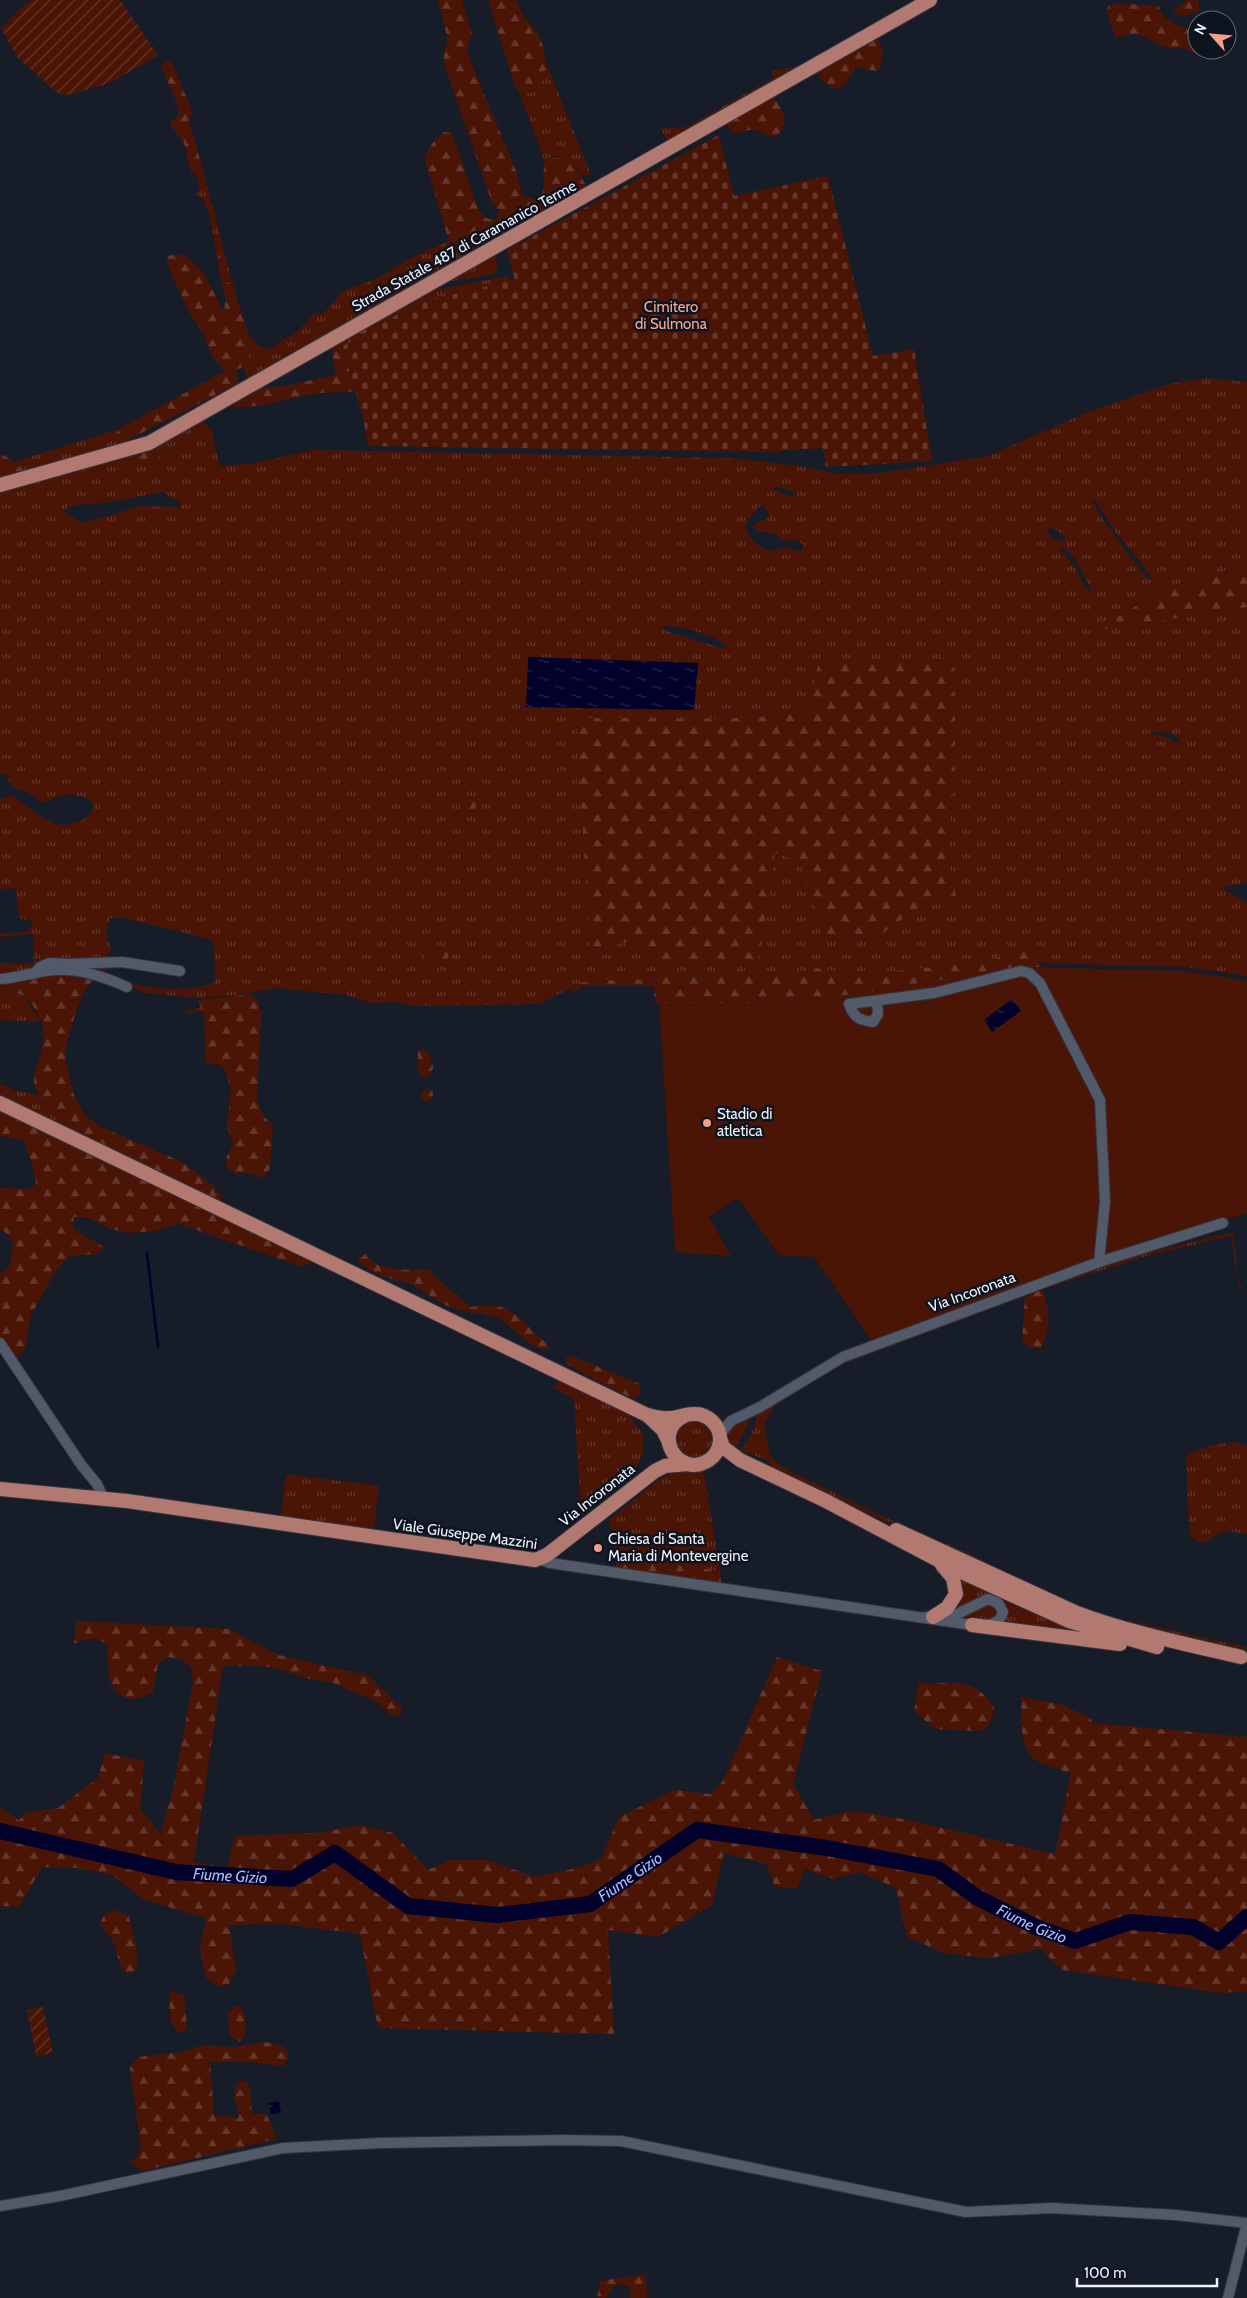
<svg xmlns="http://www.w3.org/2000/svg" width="1247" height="2298" font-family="Cabin,sans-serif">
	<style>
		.grass { fill: url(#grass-tufts); fill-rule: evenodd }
		.forest { fill: url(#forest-firs) }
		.cemetery { fill: url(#cemetery-stones) }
		.garden { fill: url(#garden-furrows) }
		.pitch { fill: #4b1506 }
		.water { fill: url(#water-ripples) }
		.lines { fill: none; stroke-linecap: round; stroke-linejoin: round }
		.stream { stroke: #01012b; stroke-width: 2.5 }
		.river { stroke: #01012b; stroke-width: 16 }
		.minor-casing { stroke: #333541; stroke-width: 12 }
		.major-casing { stroke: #333541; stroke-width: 16 }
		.minor { stroke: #525969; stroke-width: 10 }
		.major { stroke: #b17970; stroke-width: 14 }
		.poi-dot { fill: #f49e88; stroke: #0e1320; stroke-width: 2 }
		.labels { text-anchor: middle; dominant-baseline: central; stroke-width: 5; stroke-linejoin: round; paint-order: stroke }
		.street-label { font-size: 15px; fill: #eef2fb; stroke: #0e1320 }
		.park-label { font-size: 15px; fill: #ffa790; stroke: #0e1320 }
		.poi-label { font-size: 15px; fill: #eef2fb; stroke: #0e1320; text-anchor: start }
		.water-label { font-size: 16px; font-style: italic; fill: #a6bef5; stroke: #0e1320 }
	</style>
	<defs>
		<pattern id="grass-tufts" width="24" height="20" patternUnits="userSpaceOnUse" patternTransform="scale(1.25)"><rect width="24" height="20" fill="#4b1506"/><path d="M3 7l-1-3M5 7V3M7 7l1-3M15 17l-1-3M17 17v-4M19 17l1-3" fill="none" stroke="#65382b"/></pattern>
		<pattern id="forest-firs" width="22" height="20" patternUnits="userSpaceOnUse" patternTransform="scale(1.25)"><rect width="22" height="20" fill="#4b1506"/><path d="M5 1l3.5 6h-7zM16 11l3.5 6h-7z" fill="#65382b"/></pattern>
		<pattern id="cemetery-stones" width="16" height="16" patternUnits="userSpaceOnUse" patternTransform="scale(1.25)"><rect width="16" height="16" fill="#4b1506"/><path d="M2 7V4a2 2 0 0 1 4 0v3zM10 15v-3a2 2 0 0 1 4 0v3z" fill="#65382b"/></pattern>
		<pattern id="garden-furrows" width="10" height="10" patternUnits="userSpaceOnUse" patternTransform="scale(1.25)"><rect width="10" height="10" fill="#4b1506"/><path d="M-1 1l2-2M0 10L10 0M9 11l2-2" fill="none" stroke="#65382b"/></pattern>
		<pattern id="water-ripples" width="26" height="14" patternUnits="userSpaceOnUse" patternTransform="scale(1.25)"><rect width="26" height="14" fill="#01012b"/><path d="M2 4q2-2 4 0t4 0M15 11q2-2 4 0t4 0" fill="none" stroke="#26264b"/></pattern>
	</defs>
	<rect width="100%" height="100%" fill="#171c29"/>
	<g class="grass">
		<path d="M546,63L591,175H582L579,170L552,157L544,160L522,99L515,86L522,93L544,79Z"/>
		<path d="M805,65L667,141L661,128H681L690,125L773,78L772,71Z"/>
		<path d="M197,176L205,177L232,282L227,283L223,291L210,217L204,200L197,194L199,186Z"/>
		<path d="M477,234L494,238L248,378L243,367L249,364L248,334L257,345L269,349L299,330L313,314L324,313L343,291L378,278L409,259L449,241Z"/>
		<path d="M494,251L498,265L495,274L440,283Z"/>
		<path d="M508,276L512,281L419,302L410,301L424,292Z"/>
		<path d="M1206,378L1247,382V568L1216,576L1096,630L1247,607V883L1221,887L1247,903V976L1188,967L1041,963L1029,945L1020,946L995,959L970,963L858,975L815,968L805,971L716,977L675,976L627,981L603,980L583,982L539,1004L416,1006L394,1002L372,1003L346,995L276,988L237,995L198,998L145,993L108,978L0,979V963L33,964L34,934L0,937V934L28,932L34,920L20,919L15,888L0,889V799L11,795C31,807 51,833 78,822C87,819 90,815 94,806L92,801C85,798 72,792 64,795C54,797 50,802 40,802L28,792L13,788L5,773L0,774V485L105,457L198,418L211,429L220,466L249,464L315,450L730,458L806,467L838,474L882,473L988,456L1086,413L1169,384ZM776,486L795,492L793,496L790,497L771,488ZM162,492L181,503L179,507L139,506L119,513L82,523L63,511L69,506L111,502ZM1092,500H1095L1118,536L1141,562L1152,579L1149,580L1130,557L1099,514ZM760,506H764L769,516L766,520L756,523L752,527L762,532L777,534L779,539L786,541L795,539L804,545L801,552L785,547C782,548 778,550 774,551C763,551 745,537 746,525C747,518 757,512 760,506ZM1050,528L1057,530L1065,538L1063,541L1055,540L1046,531ZM1062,548C1074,551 1087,580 1091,591L1086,590L1077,570L1061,550ZM665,626C680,625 713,635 725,644L726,647L721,648L663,630ZM529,657L693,710L527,707ZM809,714L955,757L948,854L956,897L912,912L876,938L826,934L799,861L775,853L657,959L631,941L591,949L718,719ZM1160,732L1171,733L1180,741L1176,743L1158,734L1153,736L1151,734ZM111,918H125L210,939L214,945L215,982C184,995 135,988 105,974L111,947C104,936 105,928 111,918Z"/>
		<path d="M119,429L114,437L118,445L26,472L14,462Z"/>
		<path d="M3,981L9,991L26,998L40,1022L0,1020V982Z"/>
		<path d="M0,1084L16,1091L40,1095C50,1112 76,1114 80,1135L0,1096Z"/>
		<path d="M1233,1232L1239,1283L1247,1293L1239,1287L1231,1236L1147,1256L1043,1289L844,1364L810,1380L776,1405L766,1420V1439L770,1455L780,1466L877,1514L964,1551L1057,1597L1106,1616L1247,1647V1650L1210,1646L1103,1619L776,1472L767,1460L741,1451L755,1427L756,1415L810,1380L844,1362L1111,1262Z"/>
		<path d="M560,1380L626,1410L643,1434V1453L637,1468L581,1517L574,1398L554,1388Z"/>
		<path d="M749,1417V1422L735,1449L729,1443L728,1433L735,1423Z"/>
		<circle cx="694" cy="1439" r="20"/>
		<path d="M1234,1442L1247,1446V1534C1240,1533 1232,1531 1226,1531C1217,1531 1212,1542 1200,1543L1191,1537L1189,1529L1186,1455L1208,1446Z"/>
		<path d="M673,1472H704L720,1571L616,1557V1540L608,1521L657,1481Z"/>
		<path d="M286,1474L379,1486L374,1530L280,1517Z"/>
		<path d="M962,1579L1088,1632L1086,1634L1006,1624L1002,1601L953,1613L959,1584Z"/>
		<path d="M983,1604H994C998,1612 997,1614 991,1621L968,1622L962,1616Z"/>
	</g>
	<g class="forest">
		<path d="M438,0H462L472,35L467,49L469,57L518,176L522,196L536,199L543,192L544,160C567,153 579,168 586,187L494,238L477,234L449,241L425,161C427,148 434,140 444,132L452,133L479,212L488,219L497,220L499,210L492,203L444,63V52L448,40Z"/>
		<path d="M488,0H516C519,6 521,12 525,18C528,23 534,27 537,33C547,48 552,83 532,92C525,95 520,91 515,86Z"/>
		<path d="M1186,0H1198L1200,11L1183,16L1176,14L1173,8L1176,9Z"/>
		<path d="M1114,3L1159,6C1163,25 1185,24 1197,36V50H1203L1198,54C1192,53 1188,49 1183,48C1180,47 1175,49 1171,48C1147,44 1144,26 1116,38L1106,11L1109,5Z"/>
		<path d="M873,39L878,40L883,50L880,68L876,71L857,67L844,85L838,89C827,86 822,81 816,72Z"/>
		<path d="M166,61L172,62C179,80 187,97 193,115L189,120L205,177L197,176L191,172L184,143L169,123L179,115L178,106L161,66Z"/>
		<path d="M773,97C783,109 793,128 773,137C767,135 760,130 753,130C738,130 735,140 725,122Z"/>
		<path d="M180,254C205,264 211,291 224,311L226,297L223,291L227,283L232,282L248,334L249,364L236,370L239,383L118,445L114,437L119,429L225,371L213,358L204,335L189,312L167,263L168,256Z"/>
		<path d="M410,301L419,302L343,346L355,392C341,392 327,392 312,394C285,399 260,409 232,407L238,397L253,388L280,387L335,375L332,346Z"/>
		<path d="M164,442L165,447L157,461L124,462L114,456Z"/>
		<path d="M0,455H4L26,472L0,479Z"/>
		<path d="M1247,568V607L1094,631L1158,593Z"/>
		<path d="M953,658L955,757L948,854L956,897L912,912L876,938L826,934L799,861L775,853L759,959H657L631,941L590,949L576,718L718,719L809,714L818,665Z"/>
		<circle cx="470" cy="803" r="7"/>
		<path d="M219,895L224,899L223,903L215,906L208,900Z"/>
		<path d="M1030,945L1035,950L1041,967H1020L822,999L750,1003L655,1004L654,986H585L572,993L571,989L583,982L603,980L627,981L676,976L716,977L805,971L815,968L858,975L970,963L995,959L1020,946Z"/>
		<path d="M447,948L449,952L448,958L440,965L431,963L423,957L427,953L439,954Z"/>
		<path d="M55,972L96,977L87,987L78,1005L66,1046V1062L74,1095L84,1114L99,1126L182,1162L213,1185L221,1195L222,1203L80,1135C76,1115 53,1114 42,1099C22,1074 47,1059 43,1029C42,1021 34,1005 27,998C18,991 8,994 3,981Z"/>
		<path d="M252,994L259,1004L261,1014L257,1100L263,1115L273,1126L270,1168L264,1178L245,1172L235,1174L226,1167L227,1156L233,1142L227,1127L231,1089L225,1070L220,1065L206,1063L204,1012L185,1013L189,1010L201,1008L198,1000Z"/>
		<path d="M423,1049L429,1054L433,1067L430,1075L422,1077L418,1070V1050Z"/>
		<circle cx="427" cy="1095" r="6"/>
		<path d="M0,1108L315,1260L303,1267L179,1224L154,1231L128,1233L111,1229L87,1217H74L73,1229L104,1247L97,1254L69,1256L55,1272L31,1315L25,1347L16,1361L0,1339V1273L9,1267C13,1251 17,1238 0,1229V1188L30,1189L36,1184L31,1160L23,1140L0,1136Z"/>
		<path d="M365,1254L374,1263L382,1266L399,1270L422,1269L430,1271L449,1289L471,1307C517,1300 516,1320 547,1343L549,1349C534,1354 514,1327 500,1319C486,1312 470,1314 456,1309C438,1304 426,1291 409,1283C406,1282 401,1282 398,1281C384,1277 369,1271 357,1261Z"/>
		<path d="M1043,1289C1049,1309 1052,1330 1041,1348H1031L1022,1342L1025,1297Z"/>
		<path d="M572,1356L640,1384V1394L634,1399L597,1381L566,1363V1357Z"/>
		<path d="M616,1557L720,1571L721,1583L616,1568Z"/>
		<path d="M76,1621L229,1629L279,1655L369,1676L401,1707V1716L391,1715L375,1701L331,1682L309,1679L282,1670L263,1666H223L194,1862L227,1868L235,1836L318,1833L360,1825L393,1833L428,1870L450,1860H487L535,1877L581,1867L601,1859L619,1817L674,1790L711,1794L723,1781L777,1657L822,1671L793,1784L814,1820L849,1811L898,1818L1055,1854L1071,1773C1043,1764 1024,1764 1022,1729C1021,1718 1022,1708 1021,1697L1063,1705L1090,1718L1093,1723L1247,1737V1991L1222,1993L1062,1970L1041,1949L990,1958L944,1953L907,1937L896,1888L859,1872L833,1879L805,1869L797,1888L775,1887L767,1864L724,1853L712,1905L658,1937L608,1930L614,2034L378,2028L360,1934L276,1923L229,1925L236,1970L229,1984L221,1987L210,1982L206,1978L200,1949L206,1918L145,1900L112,1875L77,1868L42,1867L19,1907L0,1906V1807L19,1820L26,1813L58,1808L98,1778L105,1753L144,1761L140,1809L160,1833L173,1790L193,1682L191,1667L181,1659L168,1657L158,1664L153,1693L133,1700L117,1694L109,1679L107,1644C94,1637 87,1637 74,1644Z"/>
		<path d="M919,1681C926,1685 931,1684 939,1683C966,1682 977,1683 994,1707L992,1720L985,1730L973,1731L935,1729L914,1711Z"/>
		<path d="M114,1910L129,1916C131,1932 144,1960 133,1973L127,1974C115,1964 120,1951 112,1940C109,1934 104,1930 100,1923L105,1914Z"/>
		<path d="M172,1991L185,1997L187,2029L180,2032L176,2031L170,2020L169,1993Z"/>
		<path d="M239,2006C248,2013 246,2028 244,2038L239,2042L230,2036L228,2012L234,2007Z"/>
		<path d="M265,2042L282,2046L288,2052V2059L284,2065L279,2066L251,2062H210L214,2115L239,2118C237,2103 229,2092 240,2080L247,2082L250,2088L252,2114L266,2113L277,2139L142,2171L129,2161L138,2157L141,2148L130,2068L138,2057L182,2052L200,2046L236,2047Z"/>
		<path d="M646,2274L647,2298H630V2287L622,2284L615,2285L606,2298H597L600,2281Z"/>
	</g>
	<path class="cemetery" d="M719,135L734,196L828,176L873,356L914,349L932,461L826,467L823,448L764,452L368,446L363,417L343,346L419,302L515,280L507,250Z"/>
	<g class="garden">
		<path d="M32,0H120L158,55L110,83L69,95L59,94L18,58L1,28L24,5Z"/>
		<path d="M43,2007L53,2053L36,2056L27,2010Z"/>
	</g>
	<path class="pitch" d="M1020,967L1186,971L1247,981V1213L871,1340L814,1257L779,1255L738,1198L709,1217L731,1256L675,1252L659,1003H750L822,999Z"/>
	<g class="water">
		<path d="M528,657L698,663L694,710L526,707Z"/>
		<path d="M1012,999L1021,1011L992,1032L984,1020Z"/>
		<path d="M279,2101L281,2113L271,2114L269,2103Z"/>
	</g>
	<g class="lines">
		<path class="stream" d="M147,1253L158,1347"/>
		<path class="river" id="s1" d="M0,1831L176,1872L292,1879L335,1853L408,1906L497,1915L590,1904L697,1830L827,1848L938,1869L978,1898L1036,1927L1075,1941L1130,1922L1193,1927L1219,1942L1247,1917"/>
		<defs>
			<g id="minor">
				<path d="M34,974L40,967L49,963L70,964L122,962L180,971"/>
				<path d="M0,979C19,978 36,971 55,970C79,968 105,977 127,987"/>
				<path d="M877,1001L878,1014L873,1022C859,1020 854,1018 849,1004L934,993L1021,971L1029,973L1040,983L1100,1100L1105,1201L1099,1262"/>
				<path d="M0,1343L82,1466L97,1484L104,1499"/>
				<path d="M719,1435L731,1421L760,1407L843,1357L1099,1262L1223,1223"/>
				<path d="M539,1559L550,1563L972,1625C984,1626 1000,1626 1003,1612L998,1603L988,1599L955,1615L926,1617"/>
				<path d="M0,2206L60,2196L283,2148L381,2143L562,2140L621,2141L966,2212L1052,2208L1176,2215L1247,2223"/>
				<path d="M1228,2298L1247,2223"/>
			</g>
			<g id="major">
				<path d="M0,485L149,443L930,0"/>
				<path d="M0,1103L647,1415L663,1430L669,1442"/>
				<path d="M647,1415C655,1417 663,1419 670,1418C678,1418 685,1414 693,1414C708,1413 721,1426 720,1441C719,1449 715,1456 709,1460C679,1480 650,1433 684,1416"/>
				<path d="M720,1438L723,1447L740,1460L826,1501L957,1570L1069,1621L1157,1647"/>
				<path d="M0,1489L127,1501L535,1560L547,1555L655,1471L665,1466L688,1464"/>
				<path d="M896,1530L1077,1613C1131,1633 1186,1644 1241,1657"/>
				<path d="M933,1617L947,1608L956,1594L953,1578L942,1565"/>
				<path d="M972,1625L1120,1644"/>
			</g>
		</defs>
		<use href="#minor" class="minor-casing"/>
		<use href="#major" class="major-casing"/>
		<use href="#minor" class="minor"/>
		<use href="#major" class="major"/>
	</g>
	<g class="poi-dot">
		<circle cx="707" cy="1123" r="5"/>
		<circle cx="598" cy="1548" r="5"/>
	</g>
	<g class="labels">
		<g class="street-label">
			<text transform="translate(464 246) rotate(-29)">Strada Statale 487 di Caramanico Terme</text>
			<text transform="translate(972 1292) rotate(-20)">Via Incoronata</text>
			<text transform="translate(597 1495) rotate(-38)">Via Incoronata</text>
			<text transform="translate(465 1534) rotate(8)">Viale Giuseppe Mazzini</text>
		</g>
		<g class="park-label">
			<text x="671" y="307">Cimitero<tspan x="671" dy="17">di Sulmona</tspan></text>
		</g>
		<g class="poi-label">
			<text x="717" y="1114">Stadio di<tspan x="717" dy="17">atletica</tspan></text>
			<text x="608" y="1539">Chiesa di Santa<tspan x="608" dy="17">Maria di Montevergine</tspan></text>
		</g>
		<g class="water-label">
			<text stroke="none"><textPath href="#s1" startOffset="235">Fiume Gizio</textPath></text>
			<text stroke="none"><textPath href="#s1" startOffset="669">Fiume Gizio</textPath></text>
			<text stroke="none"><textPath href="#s1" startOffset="1104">Fiume Gizio</textPath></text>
		</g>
	</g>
	<g transform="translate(1212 35) rotate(297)"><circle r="24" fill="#0e1320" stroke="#686c78"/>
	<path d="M0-4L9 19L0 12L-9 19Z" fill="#f49e88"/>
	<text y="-8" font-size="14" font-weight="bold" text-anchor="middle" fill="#eef2fb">N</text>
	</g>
	<path d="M1077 2278v8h140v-8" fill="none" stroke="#eef2fb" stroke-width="2.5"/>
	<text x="1084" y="2278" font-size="15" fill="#eef2fb" stroke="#0e1320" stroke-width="4" paint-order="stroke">100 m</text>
</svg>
